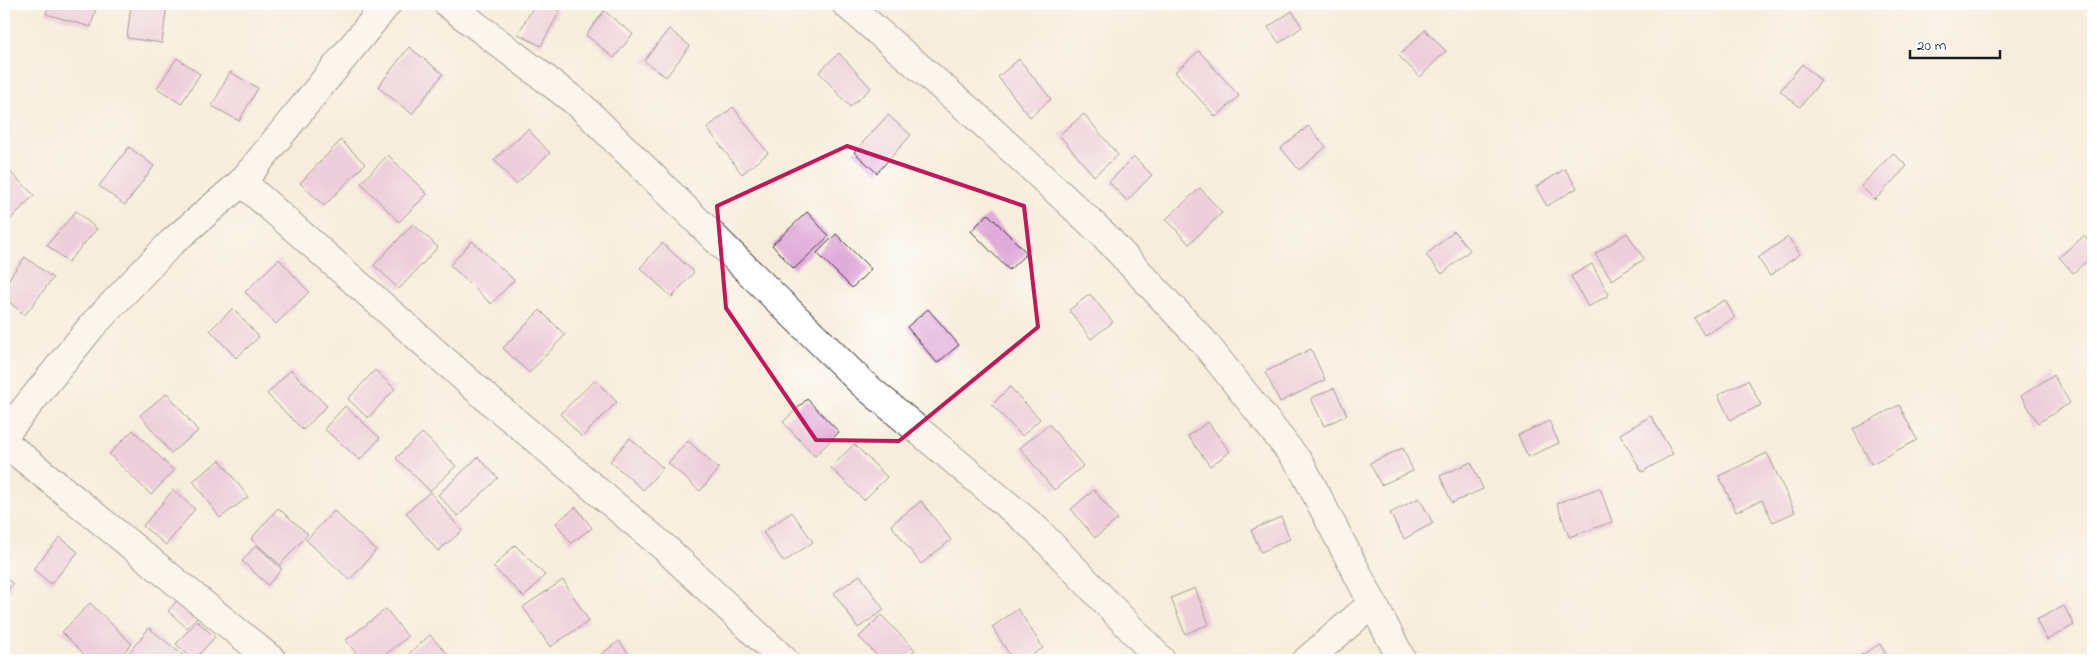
<svg xmlns="http://www.w3.org/2000/svg" width="2097" height="664" font-family="'Indie Flower',sans-serif">
	<style>
		.building { fill: #e0abda }
		.lines { fill: none; stroke-linecap: round; stroke-linejoin: round }
		.minor-casing { stroke: #3d3b39; stroke-width: 30 }
		.minor { stroke: #fff; stroke-width: 28 }
		.marked { fill: none; stroke: #c2185b; stroke-width: 4; stroke-linejoin: round }
	</style>
	<rect width="100%" height="100%" fill="#fff"/>
	<filter id="ink" filterUnits="userSpaceOnUse"><feTurbulence type="fractalNoise" baseFrequency=".02" numOctaves="2"/><feDisplacementMap in="SourceGraphic" scale="10" xChannelSelector="R" yChannelSelector="G"/><feConvolveMatrix kernelMatrix="1 2 1 2 8 2 1 2 1" color-interpolation-filters="sRGB"/></filter>
	<filter id="wash" filterUnits="userSpaceOnUse"><feTurbulence type="fractalNoise" baseFrequency=".0096" numOctaves="4" result="noise"/><feDisplacementMap in="SourceGraphic" scale="20" xChannelSelector="R" yChannelSelector="G"/><feGaussianBlur stdDeviation="1.12" result="paint"/><feColorMatrix in="noise" values="0 0 0 0 0 0 0 0 0 0 0 0 0 0 0 0 0 1.4 0 .05"/><feComposite in="paint" operator="in"/></filter>
	<g filter="url(#wash)">
		<rect width="100%" height="100%" fill="#f7eddc"/>
		<g id="blocks">
			<g class="building">
				<path d="M4,4H8L7,26H4Z"/>
				<path d="M49,4H97L91,27L46,14Z"/>
				<path d="M131,4H167L162,43L127,38Z"/>
				<path d="M535,4H548L560,11L541,46L518,34Z"/>
				<path d="M747,4H758L752,9Z"/>
				<path d="M604,11L633,34L614,58L586,35Z"/>
				<path d="M1292,11L1302,27L1279,43L1268,27Z"/>
				<path d="M669,29L690,46L666,77L644,61Z"/>
				<path d="M1425,30L1446,51L1420,77L1399,56Z"/>
				<path d="M409,47L443,74L412,114L378,87Z"/>
				<path d="M1199,51L1239,96L1216,117L1175,72Z"/>
				<path d="M839,53L871,88L850,107L819,72Z"/>
				<path d="M177,58L200,74L181,104L157,88Z"/>
				<path d="M1019,59L1051,99L1030,117L998,77Z"/>
				<path d="M1802,64L1821,81L1800,107L1780,91Z"/>
				<path d="M230,72L258,88L239,121L212,106Z"/>
				<path d="M733,107L768,153L742,174L707,128Z"/>
				<path d="M1084,114L1118,155L1094,176L1059,135Z"/>
				<path d="M888,115L911,135L877,173L854,152Z"/>
				<path d="M1308,126L1326,147L1299,170L1281,148Z"/>
				<path d="M528,129L550,153L516,184L494,160Z"/>
				<path d="M341,140L365,164L324,206L300,183Z"/>
				<path d="M129,147L154,166L125,205L99,186Z"/>
				<path d="M1893,153L1907,166L1875,200L1861,186Z"/>
				<path d="M388,155L427,194L399,222L361,183Z"/>
				<path d="M1134,157L1152,175L1127,201L1109,182Z"/>
				<path d="M4,166L34,195L4,226Z"/>
				<path d="M1565,169L1577,188L1547,206L1536,187Z"/>
				<path d="M1200,188L1222,213L1189,244L1166,219Z"/>
				<path d="M76,211L97,229L68,262L47,245Z"/>
				<path d="M807,212L829,236L794,269L772,245Z"/>
				<path d="M988,214L1027,253L1009,270L971,231Z"/>
				<path d="M413,224L438,247L399,289L374,265Z"/>
				<path d="M1454,231L1470,250L1442,274L1426,255Z"/>
				<path d="M1627,233L1644,259L1612,280L1595,254Z"/>
				<path d="M836,234L871,269L852,288L817,253Z"/>
				<path d="M2084,236L2093,246V256L2073,273L2059,257Z"/>
				<path d="M1788,237L1800,254L1770,276L1758,258Z"/>
				<path d="M472,241L514,280L491,304L450,265Z"/>
				<path d="M662,243L694,272L672,297L640,268Z"/>
				<path d="M25,257L53,278L25,315L4,298V285Z"/>
				<path d="M279,259L309,292L276,324L245,292Z"/>
				<path d="M1592,264L1609,295L1588,307L1571,276Z"/>
				<path d="M1090,294L1113,322L1091,339L1069,310Z"/>
				<path d="M1725,300L1735,318L1704,335L1694,318Z"/>
				<path d="M233,308L259,337L236,358L210,330Z"/>
				<path d="M928,309L959,345L937,363L907,327Z"/>
				<path d="M540,310L565,335L529,373L503,348Z"/>
				<path d="M1311,349L1325,380L1280,402L1265,372Z"/>
				<path d="M291,370L327,406L303,430L267,394Z"/>
				<path d="M375,370L395,389L368,418L348,399Z"/>
				<path d="M2053,375L2070,403L2038,423L2021,396Z"/>
				<path d="M595,380L617,402L582,437L560,414Z"/>
				<path d="M1748,380L1761,405L1730,420L1718,395Z"/>
				<path d="M1010,387L1040,419L1022,436L992,405Z"/>
				<path d="M1334,388L1347,415L1324,426L1311,398Z"/>
				<path d="M167,393L198,431L171,453L140,415Z"/>
				<path d="M807,399L839,432L815,456L783,422Z"/>
				<path d="M1899,405L1917,440L1871,464L1853,429Z"/>
				<path d="M345,406L380,438L360,460L324,429Z"/>
				<path d="M1651,416L1673,454L1642,472L1620,434Z"/>
				<path d="M1549,421L1559,443L1528,457L1518,435Z"/>
				<path d="M1208,422L1230,452L1210,466L1188,436Z"/>
				<path d="M1049,424L1083,466L1054,490L1020,448Z"/>
				<path d="M133,430L174,471L151,495L109,454Z"/>
				<path d="M422,433L456,466L430,491L396,458Z"/>
				<path d="M630,438L663,468L643,490L610,461Z"/>
				<path d="M688,441L719,469L700,491L668,463Z"/>
				<path d="M854,444L887,477L864,500L831,468Z"/>
				<path d="M1403,448L1413,471L1381,485L1370,463Z"/>
				<path d="M1767,453L1795,512L1773,522L1762,500L1736,512L1719,476Z"/>
				<path d="M478,457L498,478L458,516L438,495Z"/>
				<path d="M220,460L248,497L220,518L193,481Z"/>
				<path d="M1471,462L1483,489L1452,503L1440,476Z"/>
				<path d="M1600,488L1612,522L1569,537L1557,503Z"/>
				<path d="M173,490L195,509L166,545L143,526Z"/>
				<path d="M1094,490L1118,519L1095,538L1071,509Z"/>
				<path d="M430,492L462,531L438,551L406,513Z"/>
				<path d="M1419,498L1433,523L1404,539L1390,513Z"/>
				<path d="M921,501L951,540L921,564L891,525Z"/>
				<path d="M576,507L592,528L571,543L556,523Z"/>
				<path d="M278,508L308,534L280,565L251,539Z"/>
				<path d="M334,511L376,550L350,580L306,540Z"/>
				<path d="M792,512L813,542L784,562L763,532Z"/>
				<path d="M1281,517L1290,539L1261,552L1251,530Z"/>
				<path d="M60,537L78,552L51,584L33,569Z"/>
				<path d="M256,545L282,569L268,585L242,561Z"/>
				<path d="M515,545L545,575L524,597L493,567Z"/>
				<path d="M860,575L884,610L858,628L834,593Z"/>
				<path d="M4,576L13,584L4,595Z"/>
				<path d="M563,580L589,621L550,647L523,607Z"/>
				<path d="M1195,588L1209,624L1185,634L1171,598Z"/>
				<path d="M180,597L199,615L187,628L168,611Z"/>
				<path d="M90,603L132,644L116,660H90L62,632Z"/>
				<path d="M2064,606L2074,625L2047,640L2036,620Z"/>
				<path d="M386,609L408,637L378,660H361L346,640Z"/>
				<path d="M1018,609L1043,648L1024,660H1013L992,627Z"/>
				<path d="M881,615L915,650L904,660H882L859,637Z"/>
				<path d="M197,621L215,637L194,660L176,644Z"/>
				<path d="M149,628L189,660H132L126,656Z"/>
				<path d="M430,635L453,660H402Z"/>
				<path d="M619,641L633,660H593Z"/>
				<path d="M1880,644L1889,660H1853Z"/>
			</g>
		</g>
	</g>
	<g filter="url(#ink)">
		<use href="#blocks" fill-opacity="0" stroke="#3d3b39" stroke-width="1"/>
		<g class="lines">
			<defs>
				<g id="minor">
					<path d="M448,4L581,106L862,383L1037,530L1161,660"/>
					<path d="M846,4L977,117L1103,234L1203,341L1301,465L1402,660"/>
					<path d="M242,182L487,398L665,548L784,660"/>
					<path d="M4,435L91,327L171,243L242,182L387,4"/>
					<path d="M4,442L272,660"/>
					<path d="M1307,660L1373,603"/>
				</g>
			</defs>
			<use href="#minor" class="minor-casing"/>
			<use href="#minor" class="minor"/>
		</g>
	</g>
	<path d="M0 0H2097V664H0ZM847,146L1024,206L1038,327L899,441L816,440L726,308L717,206Z" fill="#f7eddc" fill-opacity=".55" fill-rule="evenodd"/>
	<path class="marked" d="M847,146L1024,206L1038,327L899,441L816,440L726,308L717,206Z"/>
	<rect width="2097" height="664" fill="none" stroke="#fff" stroke-width="20"/>
	<path d="M1910 50v8h90v-8" fill="none" stroke="#1c1c1c" stroke-width="2.5"/>
	<text x="1917" y="50" font-size="15" fill="#1c1c1c" stroke="#ffffff" stroke-width="4" paint-order="stroke">20 m</text>
</svg>
